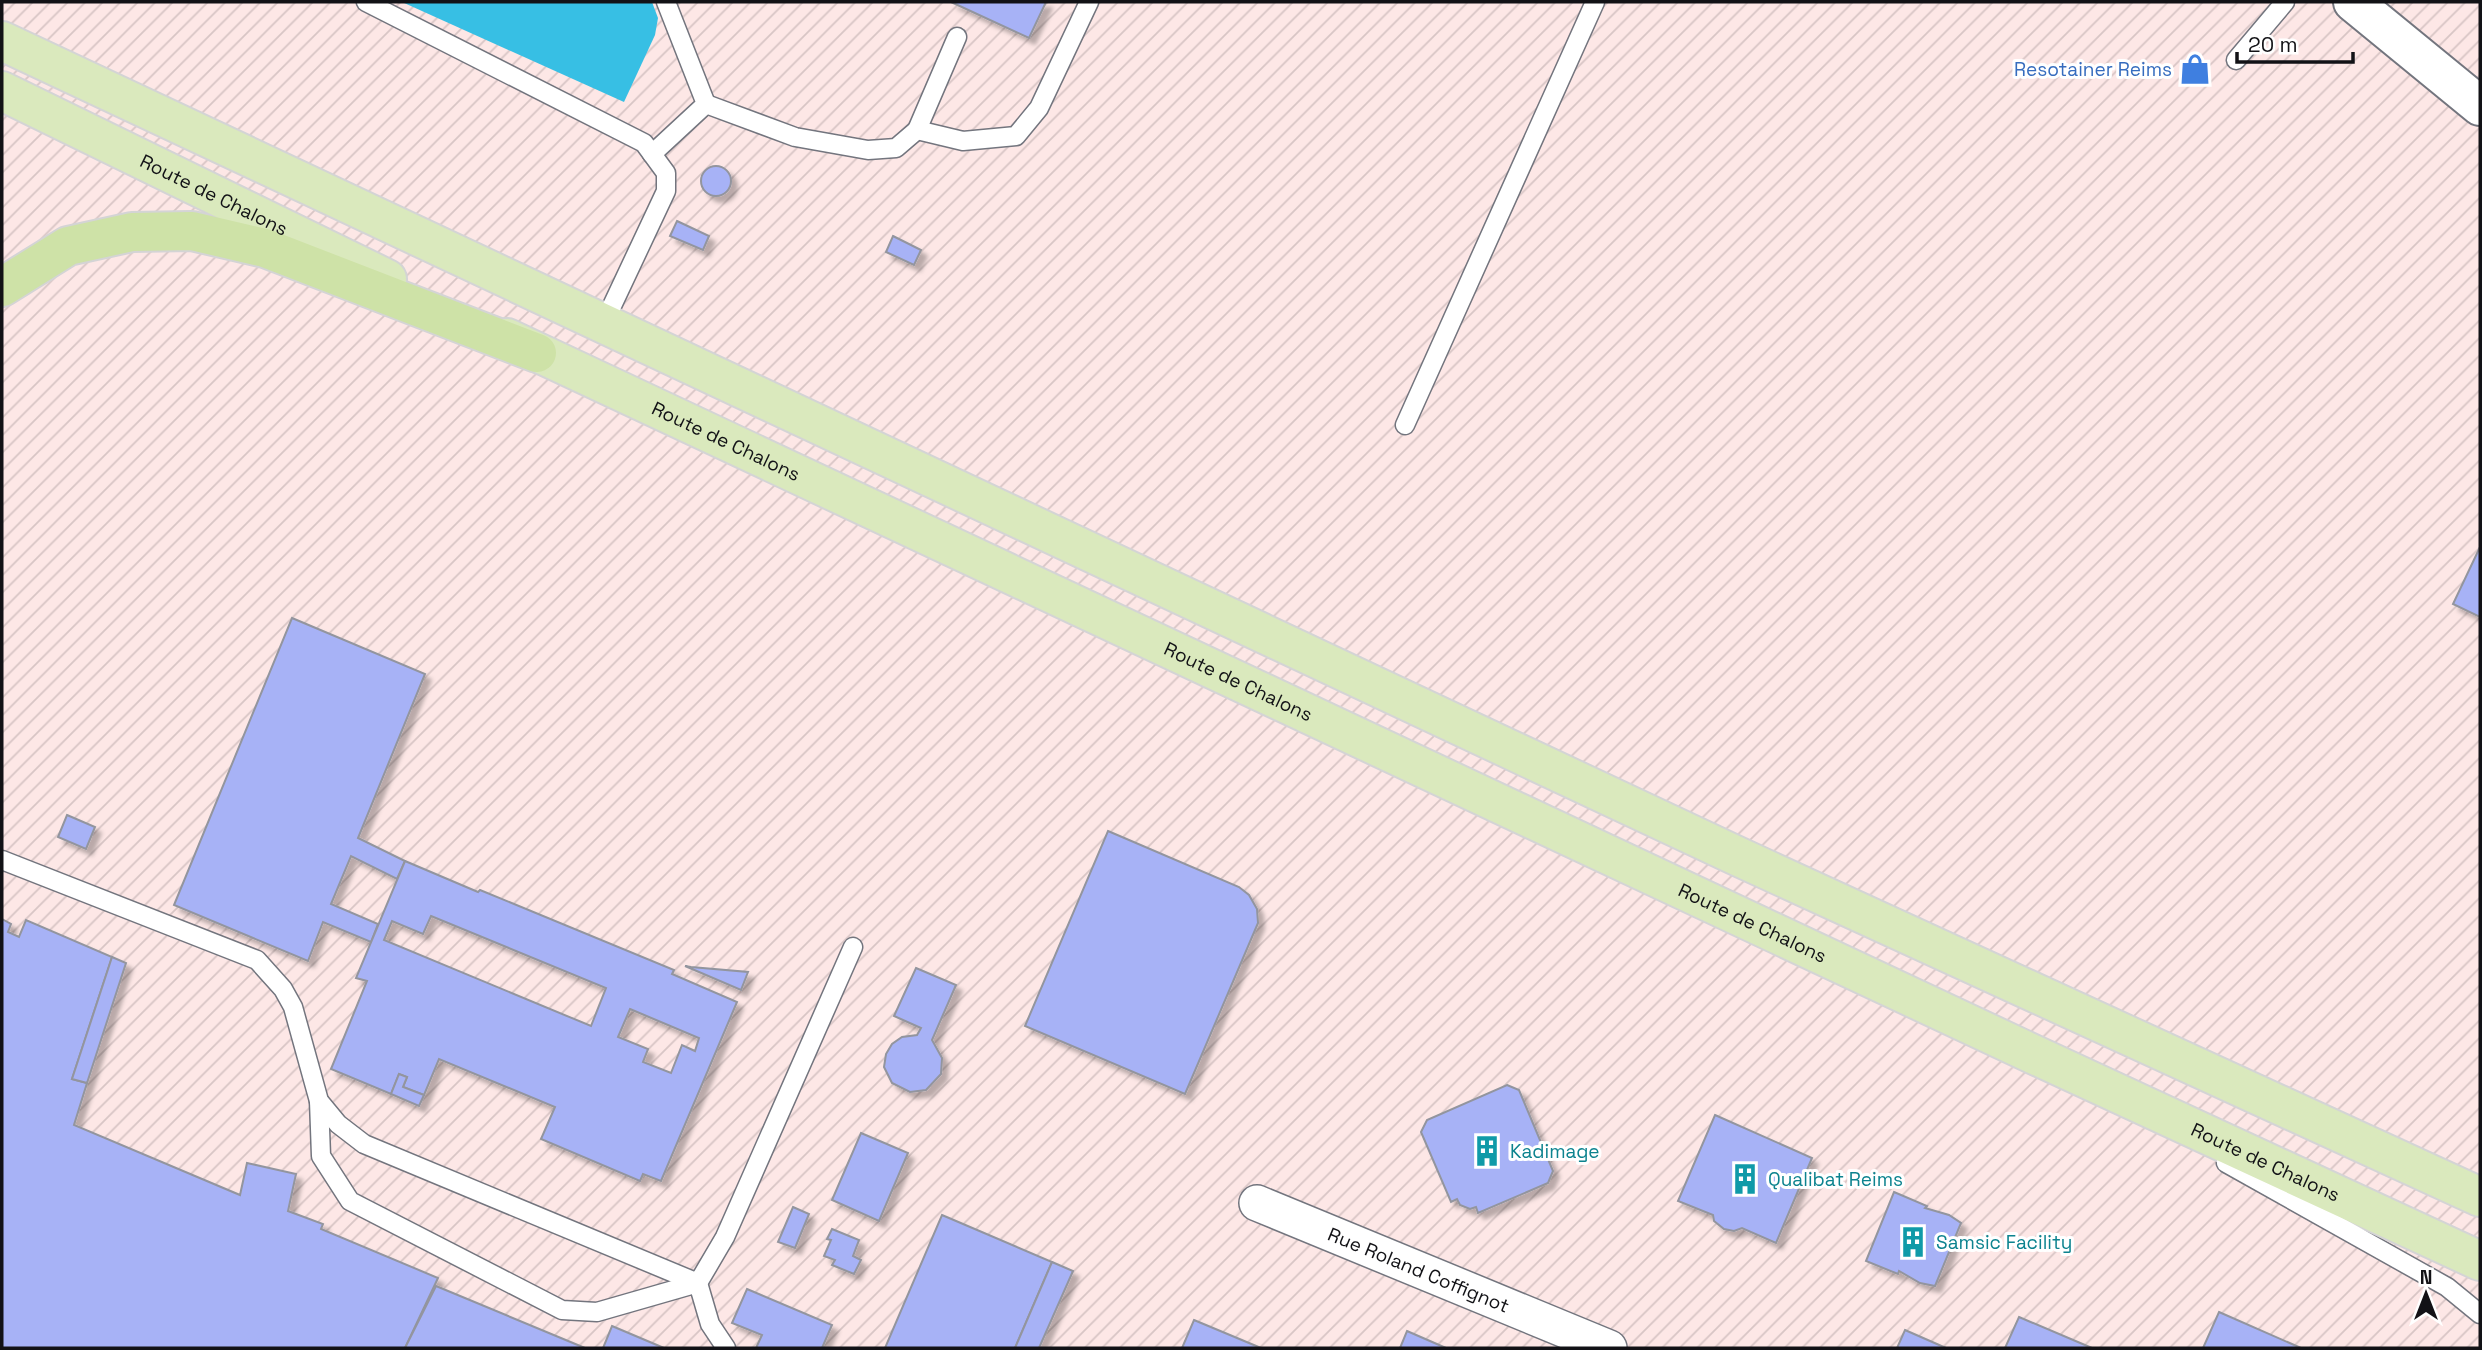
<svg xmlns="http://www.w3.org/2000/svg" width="2482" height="1350" font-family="'Space Grotesk',sans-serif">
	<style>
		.industrial { fill: url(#industrial-furrows) }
		.water { fill: #37bfe4 }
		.building { fill: #a7b2f6; stroke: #93959e; stroke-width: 2; fill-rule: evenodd; filter: url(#shadow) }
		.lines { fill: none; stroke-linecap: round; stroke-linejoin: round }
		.service-casing { stroke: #73757e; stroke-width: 21 }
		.minor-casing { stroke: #73757e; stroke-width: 38 }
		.tertiary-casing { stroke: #73757e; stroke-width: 42 }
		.primary-casing { stroke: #d4d4d5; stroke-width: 42 }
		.trunk-casing { stroke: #d4d4d5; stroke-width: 42 }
		.service { stroke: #fff; stroke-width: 18 }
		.minor { stroke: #fff; stroke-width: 35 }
		.tertiary { stroke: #fff; stroke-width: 38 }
		.primary { stroke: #dae9bd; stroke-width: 38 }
		.trunk { stroke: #cee2a7; stroke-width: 38 }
		.labels { text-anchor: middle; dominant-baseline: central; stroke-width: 6; stroke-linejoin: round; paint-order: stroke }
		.shop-label { font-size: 19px; fill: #366cbe; stroke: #fff; text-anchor: end }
		.street-label { font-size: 19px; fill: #121216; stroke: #fff }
		.culture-label { font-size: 19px; fill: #0d838f; stroke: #fff; text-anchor: start }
	</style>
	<defs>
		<pattern id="industrial-furrows" width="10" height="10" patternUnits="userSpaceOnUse" patternTransform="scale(1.75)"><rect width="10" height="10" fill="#fde7e6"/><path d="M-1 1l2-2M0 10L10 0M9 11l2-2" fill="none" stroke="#d8c5c5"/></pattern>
		<filter id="shadow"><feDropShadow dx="6" dy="6" stdDeviation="2" flood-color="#0004"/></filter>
	</defs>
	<rect width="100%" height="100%" fill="#f5f6fe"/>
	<rect class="industrial" x="2" y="2" width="2478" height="1346"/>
	<path class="water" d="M402,2H652L658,18L655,35L624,102Z"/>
	<g class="building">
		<path d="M951,2H1046L1029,38Z"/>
		<circle cx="716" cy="181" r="15"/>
		<path d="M677,221L709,236L703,250L670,236Z"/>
		<path d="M893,236L921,250L914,265L886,252Z"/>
		<path d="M2480,547V617L2453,604Z"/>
		<path d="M292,618L425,674L358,838L405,861L397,879L351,856L331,904L378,924L371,942L323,922L308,961L174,905Z"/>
		<path d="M67,815L95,827L86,849L58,837Z"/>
		<path d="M1108,831L1239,887L1249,895L1257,909L1258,923L1185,1094L1025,1026Z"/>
		<path d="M405,861L478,892L480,890L674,970L672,974L737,1002L661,1181L643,1174L640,1181L541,1139L555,1107L439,1059L424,1095L403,1087L407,1077L399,1074L391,1094L331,1069L367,981L356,978ZM431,916L606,988L591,1026L384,940L392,921L423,934ZM630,1009L699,1038L695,1051L682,1045L671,1073L643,1062L648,1049L618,1037Z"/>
		<path d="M2,919L11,924L8,932L19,937L26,920L112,957L72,1079L87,1083L74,1125L240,1195L247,1163L296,1174L288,1211L323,1224L321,1229L438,1278L405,1348H2Z"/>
		<path d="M112,957L126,963L87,1083L72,1079Z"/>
		<path d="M685,966L691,967L748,972L741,990Z"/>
		<path d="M916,968L956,985L932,1040L942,1058L941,1074L926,1090L910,1092L892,1083L884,1067L886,1054L892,1044L902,1037L917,1035L921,1028L894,1016Z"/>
		<path d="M399,1074L407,1077L403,1087L424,1095L419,1106L391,1094Z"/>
		<path d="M1507,1085L1519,1090L1553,1171L1548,1183L1478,1213L1476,1207L1470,1209L1460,1205L1457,1199L1451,1202L1421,1132L1427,1120Z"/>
		<path d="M1715,1115L1812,1158L1776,1243L1742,1228L1734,1231L1724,1229L1714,1221L1713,1215L1678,1201Z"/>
		<path d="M861,1133L908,1153L879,1221L832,1200Z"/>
		<path d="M1894,1192L1927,1206L1925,1208L1949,1215L1961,1223L1935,1286L1920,1283L1899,1271L1898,1274L1866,1261Z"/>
		<path d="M793,1207L809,1214L795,1248L778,1242Z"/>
		<path d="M942,1215L1052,1262L1015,1348H885Z"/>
		<path d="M832,1229L859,1240L853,1256L861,1260L854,1274L832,1265L835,1260L824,1256L831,1240L827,1239Z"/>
		<path d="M1052,1262L1073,1271L1039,1348H1015Z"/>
		<path d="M436,1286L585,1348H405Z"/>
		<path d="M747,1289L832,1325L822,1348H756L762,1335L732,1323Z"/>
		<path d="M2219,1312L2301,1348H2203Z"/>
		<path d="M2019,1317L2092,1348H2005Z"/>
		<path d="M1194,1320L1261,1348H1182Z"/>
		<path d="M612,1326L664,1348H603Z"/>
		<path d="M1905,1330L1946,1348H1897Z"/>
		<path d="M1407,1331L1446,1348H1400Z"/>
	</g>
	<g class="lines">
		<defs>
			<g id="service">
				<path d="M366,2L644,143L666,173V191L603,325"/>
				<path d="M2236,60L2285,2"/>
				<path d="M706,104L795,137L868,150L896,148L917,130L957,37"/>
				<path d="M917,130L963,141L1016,136L1039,108L1089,2"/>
				<path d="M652,154L706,104L666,2"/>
				<path d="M1405,425L1595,2"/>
				<path d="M2,860L257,960L283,989L293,1007L319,1101L338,1124L364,1144L698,1283L725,1237L853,947"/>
				<path d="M319,1101L321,1156L350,1201L562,1310L597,1312L698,1283L710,1324L726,1348"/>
				<path d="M2226,1163L2447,1287L2480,1314"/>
			</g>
			<g id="minor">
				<path id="s1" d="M1257,1203L1609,1348"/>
			</g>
			<path id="tertiary" d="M2353,2L2480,106"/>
			<g id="primary">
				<path d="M2,41L1737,856L2480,1197"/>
				<path id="s2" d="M2,91L387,279"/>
				<path id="s3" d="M507,338L2037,1056L2480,1261"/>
			</g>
			<path id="trunk" d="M2,287L68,246L132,232L192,231L265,248L537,353"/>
		</defs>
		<use href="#service" class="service-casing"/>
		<use href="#minor" class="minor-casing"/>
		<use href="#tertiary" class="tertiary-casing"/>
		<use href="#primary" class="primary-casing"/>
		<use href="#trunk" class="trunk-casing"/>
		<use href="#service" class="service"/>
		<use href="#minor" class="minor"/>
		<use href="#tertiary" class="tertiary"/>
		<use href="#primary" class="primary"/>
		<use href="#trunk" class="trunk"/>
	</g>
	<defs>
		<symbol id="shop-bare" viewBox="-9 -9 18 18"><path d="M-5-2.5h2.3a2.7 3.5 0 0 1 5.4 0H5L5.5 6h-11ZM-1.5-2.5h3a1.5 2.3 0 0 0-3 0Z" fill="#3f7fe0" stroke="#fff" stroke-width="2.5" paint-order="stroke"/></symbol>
		<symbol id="building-bare" viewBox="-9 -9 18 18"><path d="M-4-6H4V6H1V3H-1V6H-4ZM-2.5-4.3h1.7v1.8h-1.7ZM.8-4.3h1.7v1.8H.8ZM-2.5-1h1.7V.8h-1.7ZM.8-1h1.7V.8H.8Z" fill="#0f9aa8" stroke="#fff" stroke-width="2.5" paint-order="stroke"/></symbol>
	</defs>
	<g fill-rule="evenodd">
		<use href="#shop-bare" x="2173" y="47" width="44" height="44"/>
		<use href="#building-bare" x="1465" y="1129" width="44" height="44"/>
		<use href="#building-bare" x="1723" y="1157" width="44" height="44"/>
		<use href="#building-bare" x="1891" y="1220" width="44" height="44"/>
	</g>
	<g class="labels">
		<g class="shop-label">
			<text x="2172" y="69">Resotainer Reims</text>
		</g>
		<g class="street-label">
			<text stroke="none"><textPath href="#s2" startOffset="236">Route de Chalons</textPath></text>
			<text stroke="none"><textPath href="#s3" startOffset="242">Route de Chalons</textPath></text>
			<text stroke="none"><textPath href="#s3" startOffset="808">Route de Chalons</textPath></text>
			<text stroke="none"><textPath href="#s3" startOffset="1376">Route de Chalons</textPath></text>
			<text stroke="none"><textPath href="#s3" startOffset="1942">Route de Chalons</textPath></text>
			<text stroke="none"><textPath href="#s1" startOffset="175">Rue Roland Coffignot</textPath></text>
		</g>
		<g class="culture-label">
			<text x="1510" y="1151">Kadimage</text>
			<text x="1768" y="1179">Qualibat Reims</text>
			<text x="1936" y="1242">Samsic Facility</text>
		</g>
	</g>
	<rect width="2482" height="1350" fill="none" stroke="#121216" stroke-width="7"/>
	<g transform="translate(2426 1294)" stroke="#ffffff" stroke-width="5" paint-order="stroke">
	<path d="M0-5L12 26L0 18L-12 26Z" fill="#121216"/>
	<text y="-10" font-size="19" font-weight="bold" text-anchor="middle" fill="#121216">N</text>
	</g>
	<path d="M2237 52v10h116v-10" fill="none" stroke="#121216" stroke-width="3.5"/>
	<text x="2248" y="52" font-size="21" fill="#121216" stroke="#ffffff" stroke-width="5" paint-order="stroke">20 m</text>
</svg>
